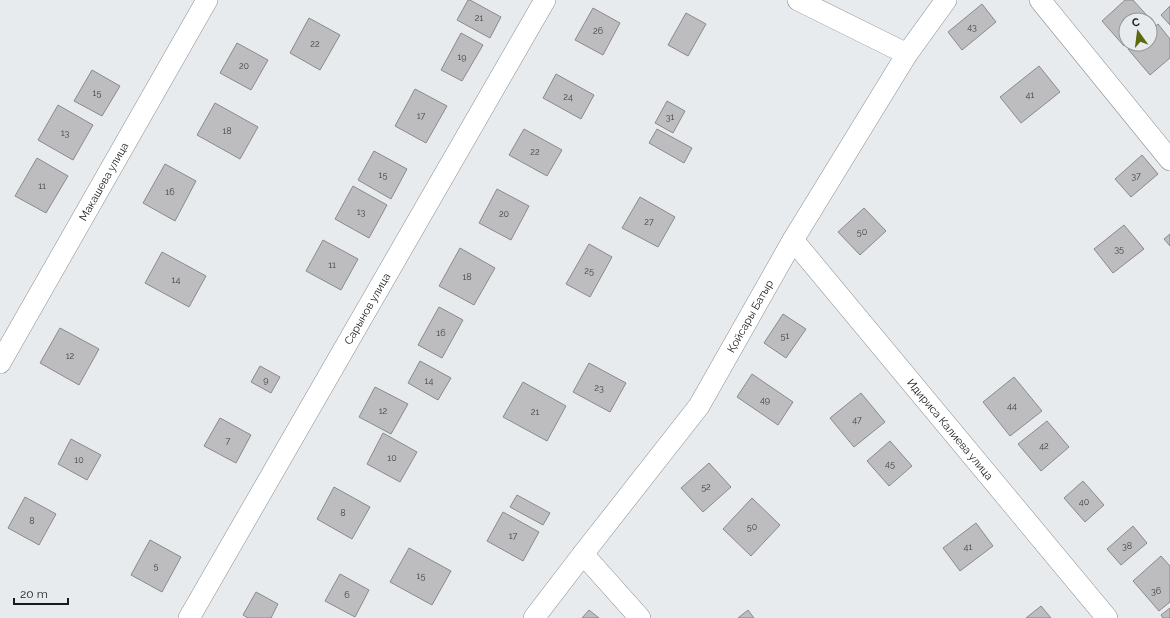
<svg xmlns="http://www.w3.org/2000/svg" width="1170" height="618" font-family="Raleway,sans-serif">
	<style>
		.building { fill: #bdbdc0; stroke: #8a8a8d }
		.lines { fill: none; stroke-linecap: round; stroke-linejoin: round }
		.minor-casing { stroke: #8a8c8f; stroke-width: 22 }
		.minor { stroke: #fff; stroke-width: 21 }
		.labels { text-anchor: middle; dominant-baseline: central; stroke-width: 3; stroke-linejoin: round; paint-order: stroke }
		.number-label { font-size: 9px; fill: #424344 }
		.street-label { font-size: 11px; fill: #191a1b; stroke: #e8ebed }
	</style>
	<rect width="100%" height="100%" fill="#e8ebed"/>
	<g class="building">
		<path d="M468,0H470L501,17L490,38L457,20Z"/>
		<path d="M1125,0H1133L1151,20L1150,21V20H1126V44L1124,46L1102,21Z"/>
		<path d="M982,4L996,22L962,50L948,32Z"/>
		<path d="M1170,6V25L1161,15Z"/>
		<path d="M593,8L620,23L603,55L575,40Z"/>
		<path d="M686,13L706,24L688,56L668,45Z"/>
		<path d="M309,18L340,35L320,70L290,53Z"/>
		<path d="M1158,24L1170,39V58L1150,75L1128,49L1134,44H1150V31Z"/>
		<path d="M461,33L483,45L462,81L441,70Z"/>
		<path d="M237,43L268,60L251,90L220,73Z"/>
		<path d="M1039,66L1060,92L1021,123L1000,97Z"/>
		<path d="M92,70L120,86L102,116L74,101Z"/>
		<path d="M556,74L594,95L581,119L543,98Z"/>
		<path d="M415,89L447,106L426,143L395,126Z"/>
		<path d="M667,101L685,111L673,133L655,123Z"/>
		<path d="M215,103L258,127L240,159L197,135Z"/>
		<path d="M58,105L93,125L73,160L38,140Z"/>
		<path d="M524,129L562,150L547,176L509,155Z"/>
		<path d="M657,129L692,148L684,163L649,143Z"/>
		<path d="M374,151L407,169L391,199L358,180Z"/>
		<path d="M1142,155L1158,174L1131,197L1115,179Z"/>
		<path d="M37,158L68,176L46,213L15,196Z"/>
		<path d="M165,164L196,181L175,221L143,203Z"/>
		<path d="M353,186L387,205L369,238L335,219Z"/>
		<path d="M497,189L529,206L511,240L479,223Z"/>
		<path d="M640,197L675,217L658,247L622,228Z"/>
		<path d="M864,208L886,231L860,255L838,232Z"/>
		<path d="M1124,225L1144,249L1113,273L1094,249Z"/>
		<path d="M1170,234V246L1164,239Z"/>
		<path d="M323,240L358,259L341,290L306,271Z"/>
		<path d="M589,244L612,257L590,297L566,284Z"/>
		<path d="M460,248L495,268L474,305L439,286Z"/>
		<path d="M162,252L206,276L189,307L145,283Z"/>
		<path d="M439,307L463,320L442,358L418,345Z"/>
		<path d="M783,314L806,329L786,358L764,343Z"/>
		<path d="M60,328L99,349L79,385L40,363Z"/>
		<path d="M420,361L451,378L438,400L408,383Z"/>
		<path d="M589,363L626,383L610,412L573,392Z"/>
		<path d="M260,366L280,377L271,393L251,382Z"/>
		<path d="M752,374L793,402L778,425L737,397Z"/>
		<path d="M1014,377L1042,411L1010,436L983,402Z"/>
		<path d="M523,382L566,406L547,441L503,417Z"/>
		<path d="M375,387L408,404L391,434L359,417Z"/>
		<path d="M861,393L885,422L854,447L830,418Z"/>
		<path d="M220,418L251,435L236,463L204,446Z"/>
		<path d="M1047,421L1069,447L1041,471L1018,444Z"/>
		<path d="M383,433L417,452L400,482L367,464Z"/>
		<path d="M71,439L101,455L87,480L58,464Z"/>
		<path d="M890,441L912,466L889,486L867,461Z"/>
		<path d="M709,463L731,487L703,512L681,488Z"/>
		<path d="M1083,481L1104,505L1085,522L1064,498Z"/>
		<path d="M334,487L370,507L352,539L317,519Z"/>
		<path d="M517,495L550,513L543,525L510,507Z"/>
		<path d="M25,497L56,514L39,545L8,528Z"/>
		<path d="M752,498L780,525L751,556L723,529Z"/>
		<path d="M503,512L539,532L523,561L487,541Z"/>
		<path d="M976,523L993,546L960,571L943,548Z"/>
		<path d="M1133,526L1147,543L1121,565L1107,549Z"/>
		<path d="M150,540L181,557L162,592L131,575Z"/>
		<path d="M409,548L451,571L432,605L390,582Z"/>
		<path d="M1161,556L1170,566V602L1159,611L1133,581Z"/>
		<path d="M340,574L369,590L355,617L325,601Z"/>
		<path d="M256,592L278,604L271,618H248L243,615Z"/>
		<path d="M1041,606L1051,618H1026Z"/>
		<path d="M1170,608V618H1163L1161,615Z"/>
		<path d="M589,610L599,618H582Z"/>
		<path d="M748,610L754,618H738Z"/>
	</g>
	<g class="lines">
		<defs>
			<g id="minor">
				<path d="M798,0L907,54"/>
				<path d="M1040,0L1170,160"/>
				<path id="s1" d="M793,240L1107,618"/>
				<path id="s2" d="M0,363L207,0"/>
				<path d="M583,554L640,618"/>
				<path id="s3" d="M189,618L545,0"/>
				<path id="s4" d="M534,618L583,554L699,406L793,240L907,54L946,0"/>
			</g>
		</defs>
		<use href="#minor" class="minor-casing"/>
		<use href="#minor" class="minor"/>
	</g>
	<g class="labels">
		<g class="number-label">
			<text x="479" y="18">21</text>
			<text x="972" y="27">43</text>
			<text x="598" y="31">26</text>
			<text x="315" y="44">22</text>
			<text x="462" y="57">19</text>
			<text x="244" y="66">20</text>
			<text x="97" y="93">15</text>
			<text x="1030" y="95">41</text>
			<text x="568" y="97">24</text>
			<text x="421" y="116">17</text>
			<text x="670" y="117">31</text>
			<text x="227" y="131">18</text>
			<text x="65" y="133">13</text>
			<text x="535" y="152">22</text>
			<text x="383" y="175">15</text>
			<text x="1136" y="176">37</text>
			<text x="42" y="186">11</text>
			<text x="170" y="192">16</text>
			<text x="361" y="212">13</text>
			<text x="504" y="214">20</text>
			<text x="649" y="222">27</text>
			<text x="862" y="232">50</text>
			<text x="1119" y="249">35</text>
			<text x="332" y="265">11</text>
			<text x="589" y="271">25</text>
			<text x="467" y="277">18</text>
			<text x="176" y="280">14</text>
			<text x="441" y="333">16</text>
			<text x="785" y="336">51</text>
			<text x="70" y="356">12</text>
			<text x="266" y="380">9</text>
			<text x="429" y="381">14</text>
			<text x="599" y="388">23</text>
			<text x="765" y="400">49</text>
			<text x="1012" y="406">44</text>
			<text x="383" y="411">12</text>
			<text x="535" y="412">21</text>
			<text x="857" y="420">47</text>
			<text x="228" y="441">7</text>
			<text x="1044" y="446">42</text>
			<text x="392" y="458">10</text>
			<text x="79" y="460">10</text>
			<text x="890" y="464">45</text>
			<text x="706" y="487">52</text>
			<text x="1084" y="502">40</text>
			<text x="343" y="513">8</text>
			<text x="32" y="521">8</text>
			<text x="752" y="527">50</text>
			<text x="513" y="536">17</text>
			<text x="1127" y="546">38</text>
			<text x="968" y="547">41</text>
			<text x="156" y="566">5</text>
			<text x="421" y="576">15</text>
			<text x="1156" y="591">36</text>
			<text x="347" y="595">6</text>
		</g>
		<g class="street-label">
			<text stroke="none"><textPath href="#s2" startOffset="209">Макашева улица</textPath></text>
			<text stroke="none"><textPath href="#s3" startOffset="357">Сарынов улица</textPath></text>
			<text stroke="none"><textPath href="#s4" startOffset="372">Қойсары Батыр</textPath></text>
			<text stroke="none"><textPath href="#s1" startOffset="246">Идириса Калиева улица</textPath></text>
		</g>
	</g>
	<g transform="translate(1138 32) rotate(346)"><circle r="19" fill="#e8ebed" stroke="#959799"/>
	<path d="M0-3L7 15L0 10L-7 15Z" fill="#5d680c"/>
	<text y="-6" font-size="11" font-weight="bold" text-anchor="middle" fill="#191a1b">С</text>
	</g>
	<path d="M14 598v6h54v-6" fill="none" stroke="#191a1b" stroke-width="2"/>
	<text x="20" y="598" font-size="12" fill="#191a1b" stroke="#e8ebed" stroke-width="3" paint-order="stroke">20 m</text>
</svg>
